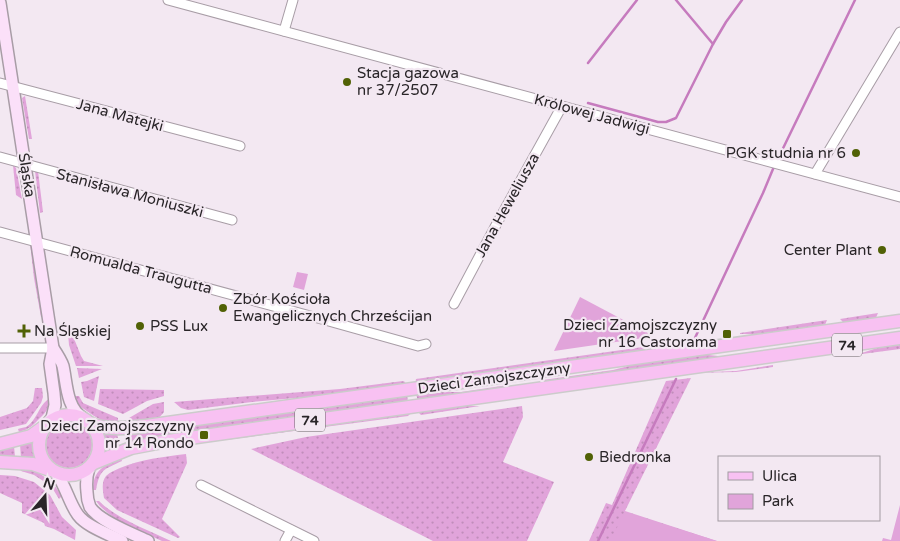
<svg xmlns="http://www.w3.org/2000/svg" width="900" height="541" font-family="'Varela Round',sans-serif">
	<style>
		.grass { fill: url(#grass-dots) }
		.park { fill: #e1a4da }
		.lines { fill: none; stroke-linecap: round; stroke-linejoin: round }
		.stream { stroke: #c67bbe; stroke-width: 2.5 }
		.street-casing { stroke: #a89da6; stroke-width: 11 }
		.secondary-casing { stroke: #a89da6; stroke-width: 14 }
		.primary-casing { stroke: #cccbcb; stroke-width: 15 }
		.street { stroke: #fff; stroke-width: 9 }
		.secondary { stroke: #fbe0f9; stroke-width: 11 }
		.primary { stroke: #f8c1f2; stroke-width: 12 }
		.poi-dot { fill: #516106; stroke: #f3e8f2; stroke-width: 2 }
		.labels { text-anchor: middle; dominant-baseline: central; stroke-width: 4.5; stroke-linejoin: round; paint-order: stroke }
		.shield { fill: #f3e8f2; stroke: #666065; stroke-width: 1 }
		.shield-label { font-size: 14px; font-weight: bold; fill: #292528 }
		.poi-label { font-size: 15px; fill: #292528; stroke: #f3e8f2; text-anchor: start }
		.street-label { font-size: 15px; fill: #292528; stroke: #f3e8f2 }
	</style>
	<defs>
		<pattern id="grass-dots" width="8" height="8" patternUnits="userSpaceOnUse" patternTransform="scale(1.25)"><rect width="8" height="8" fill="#e1a4da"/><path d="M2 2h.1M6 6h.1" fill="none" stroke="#c18dbb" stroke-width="1.8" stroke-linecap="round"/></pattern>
	</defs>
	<rect width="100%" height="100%" fill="#f3e8f2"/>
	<g class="grass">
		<path d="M25,96L32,139H29L22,98Z"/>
		<path d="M13,165L16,168L22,199L16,195Z"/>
		<path d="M35,171H38L43,212L40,213Z"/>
		<path d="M30,243L32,245L43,317H41L34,278Z"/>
		<path d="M878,313L875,320L844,323L840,319Z"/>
		<path d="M827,320L825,325L770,334H740V333Z"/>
		<path d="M63,324L69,326L81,356L84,361L103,366H76L69,345L68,333L66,331H62L60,325Z"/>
		<path d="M900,345V349L862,354V353L877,348Z"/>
		<path d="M674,346L415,384L416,379L643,347Z"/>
		<path d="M699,354L718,356L719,358L538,384L543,380L613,370L648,361Z"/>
		<path d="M773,365V367L736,372L686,373L736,371Z"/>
		<path d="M77,368L102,369L79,378Z"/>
		<path d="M99,376L94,401L84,397L81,382L87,381Z"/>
		<path d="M691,378L625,511L717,541H589L606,503L612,505L666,381Z"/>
		<path d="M403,381L405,382L406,385L340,394L252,402L188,410L181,408L174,402L340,389Z"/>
		<path d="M508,385L514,387L418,401L416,394L433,392H461Z"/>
		<path d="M35,388H42L43,397L41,403L26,424L0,430V417L27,408L33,401Z"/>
		<path d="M100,389L164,390V396L147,401L123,414L98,404Z"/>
		<path d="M407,395L408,402L128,442V433Z"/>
		<path d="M75,396H79L83,403L118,418V422L103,421L94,416L78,405Z"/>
		<path d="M49,399C48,410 47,411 40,418C32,426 30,429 19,432L18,429C20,428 23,428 26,427C37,421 39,404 49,399Z"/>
		<path d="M164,402V412L158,419L129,423V418L153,404Z"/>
		<path d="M462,406H480L421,415L419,413V411Z"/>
		<path d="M522,406L523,417L503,462L554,482L527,541H433L251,449L306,437Z"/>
		<path d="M409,412L410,414L408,416L226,440L236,436Z"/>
		<circle cx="69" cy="445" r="23"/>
		<path d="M101,431L117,432L119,446L105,453Z"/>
		<path d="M35,440L34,450L38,460L21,458L20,444Z"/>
		<path d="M14,446L15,457L0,458V449Z"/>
		<path d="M186,454L187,463L162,519L180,537L178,538L117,510L104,498C103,491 101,482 106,476C110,472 116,470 120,468C141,459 163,457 186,454Z"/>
		<path d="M121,458L122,461C103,470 100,469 96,490H93C93,470 104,465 121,458Z"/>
		<path d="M20,468L36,471L52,482L62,496L59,499L51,486L34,475L21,471Z"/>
		<path d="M0,475L15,476L34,482L50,495L62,517L76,530L75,540L54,529L45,526L44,523L22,513V503L0,493Z"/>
		<path d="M96,501H99C117,519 148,530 171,541H162C141,531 109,520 96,501Z"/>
	</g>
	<g class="park">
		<path d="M297,272L308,274L304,290L293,287Z"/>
		<path d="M580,297L648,333L650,337L554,351Z"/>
		<path d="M900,505V541H882L883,538L891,540Z"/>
		<path d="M625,512L717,541H610Z"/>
	</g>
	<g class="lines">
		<g class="stream">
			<path d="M676,0L713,44"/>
			<path d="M588,63L637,0"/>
			<path d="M588,103L658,122H666L676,118L713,44L726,22L742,0"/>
			<path d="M694,340L763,193L773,169L855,0"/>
			<path d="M598,541L676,379"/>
		</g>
		<defs>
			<g id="street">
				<path d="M168,0L900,197"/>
				<path d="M284,31L293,0"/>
				<path d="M0,83L240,146"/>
				<path d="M0,157L232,220"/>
				<path d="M815,174L900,32"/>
				<path d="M0,232L325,320L418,346L426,344"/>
				<path d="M454,304L496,225L562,106"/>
				<path d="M0,348H53"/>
				<path d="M201,485L314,541"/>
				<path d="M285,541L291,530"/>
			</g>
			<g id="secondary">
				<path d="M0,3L53,348C57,354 61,360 63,366C67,384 66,407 83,418"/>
				<path d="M46,425L52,418L55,405L54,393L50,364L53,348"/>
				<path d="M89,468C86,477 86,483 87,492C87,497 88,502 90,507C99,521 133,534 148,541"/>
				<path d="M56,473C66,486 69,503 78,515C87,527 109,534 122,541"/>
			</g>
			<g id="primary">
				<circle cx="69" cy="445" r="30"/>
				<path d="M88,422C102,431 130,428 146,426L900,321"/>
				<path d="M0,444L31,436L45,426"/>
				<path d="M0,462L33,464L50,470"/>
				<path d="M94,463L131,448L168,441L900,338"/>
			</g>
		</defs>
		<use href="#street" class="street-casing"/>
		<use href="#secondary" class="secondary-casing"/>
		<use href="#primary" class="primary-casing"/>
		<use href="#street" class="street"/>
		<use href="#secondary" class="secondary"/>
		<use href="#primary" class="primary"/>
	</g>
	<g class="poi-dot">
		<circle cx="347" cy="82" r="5"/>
		<circle cx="856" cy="153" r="5"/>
		<circle cx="882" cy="250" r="5"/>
		<circle cx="223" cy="308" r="5"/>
		<circle cx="140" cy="326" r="5"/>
		<path d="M21.5 323.5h5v5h5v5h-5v5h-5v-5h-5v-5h5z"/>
		<rect x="722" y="329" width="10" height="10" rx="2.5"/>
		<rect x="199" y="430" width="10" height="10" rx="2.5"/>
		<circle cx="589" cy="457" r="5"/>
	</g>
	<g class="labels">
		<g class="shield">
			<rect x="832" y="333.5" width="30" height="23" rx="4"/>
			<rect x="295" y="408.5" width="30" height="23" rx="4"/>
		</g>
		<g class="shield-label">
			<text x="847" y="345">74</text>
			<text x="310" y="420">74</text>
		</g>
		<g class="poi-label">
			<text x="357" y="73">Stacja gazowa<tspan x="357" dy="17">nr 37/2507</tspan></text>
			<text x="846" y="153" text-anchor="end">PGK studnia nr 6</text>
			<text x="872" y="250" text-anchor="end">Center Plant</text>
			<text x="233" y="299">Zbór Kościoła<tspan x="233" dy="17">Ewangelicznych Chrześcijan</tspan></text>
			<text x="717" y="325" text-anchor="end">Dzieci Zamojszczyzny<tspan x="717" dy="17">nr 16 Castorama</tspan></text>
			<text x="150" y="326">PSS Lux</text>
			<text x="34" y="331">Na Śląskiej</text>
			<text x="194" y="426" text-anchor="end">Dzieci Zamojszczyzny<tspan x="194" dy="17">nr 14 Rondo</tspan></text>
			<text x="599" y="457">Biedronka</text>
		</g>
		<g class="street-label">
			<text transform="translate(592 114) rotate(15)">Królowej Jadwigi</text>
			<text transform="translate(120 115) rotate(15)">Jana Matejki</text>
			<text transform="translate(27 175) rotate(81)">Śląska</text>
			<text transform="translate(130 193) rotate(15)">Stanisława Moniuszki</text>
			<text transform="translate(507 205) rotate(-61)">Jana Heweliusza</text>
			<text transform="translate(141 270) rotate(15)">Romualda Traugutta</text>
			<text transform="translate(494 378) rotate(-8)">Dzieci Zamojszczyzny</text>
		</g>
	</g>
	<rect x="718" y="456" width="162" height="65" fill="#f3e8f2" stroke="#a29aa1"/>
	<rect x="728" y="472" width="25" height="8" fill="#f8c1f2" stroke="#a29aa1"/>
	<text x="762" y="481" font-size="15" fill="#292528">Ulica</text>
	<rect x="728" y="494" width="25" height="15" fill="#e1a4da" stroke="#a29aa1"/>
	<text x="762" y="506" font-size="15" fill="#292528">Park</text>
	<g transform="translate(45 496) rotate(19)" stroke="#f3e8f2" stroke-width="4" paint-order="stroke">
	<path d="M0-4L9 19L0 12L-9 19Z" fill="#292528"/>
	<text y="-8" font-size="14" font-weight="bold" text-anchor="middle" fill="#292528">N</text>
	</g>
</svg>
